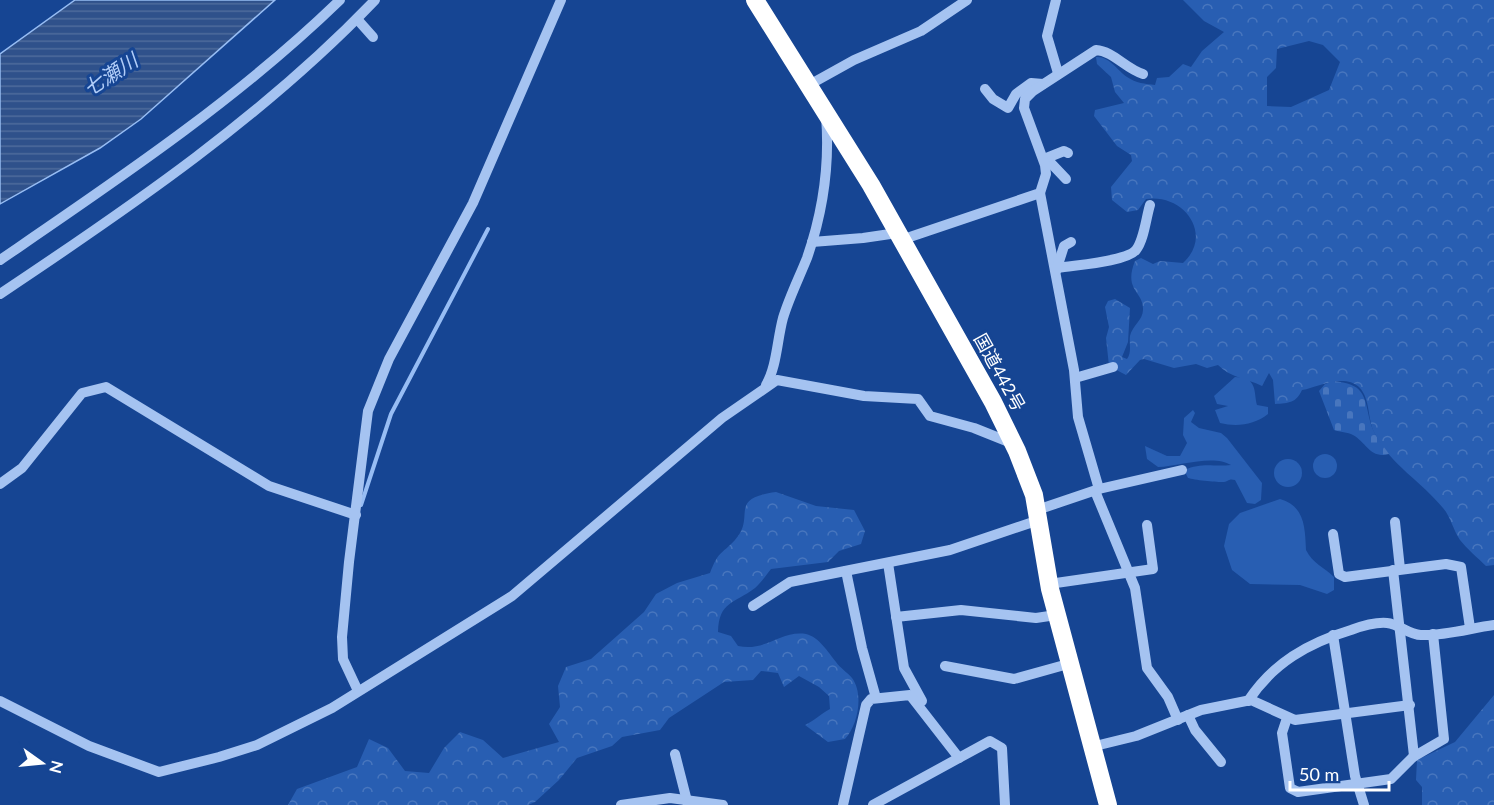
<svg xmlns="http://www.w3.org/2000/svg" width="1494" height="805" font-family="Lato,'Noto Sans JP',sans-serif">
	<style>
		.grass { fill: #285eb2 }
		.forest { fill: url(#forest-crowns); fill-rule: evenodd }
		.cemetery { fill: url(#cemetery-stones) }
		.water { fill: url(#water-rules); stroke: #97bdf4; stroke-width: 1.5 }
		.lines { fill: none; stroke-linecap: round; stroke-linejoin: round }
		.stream { stroke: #97bdf4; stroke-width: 4 }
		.minor { stroke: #a5c3f1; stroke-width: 10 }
		.highway { stroke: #fff; stroke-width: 18 }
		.labels { text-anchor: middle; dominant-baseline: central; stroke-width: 6; stroke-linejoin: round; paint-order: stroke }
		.street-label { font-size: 18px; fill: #fff; stroke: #164593 }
		.water-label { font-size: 20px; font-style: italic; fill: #b1cdf8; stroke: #164593 }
	</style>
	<defs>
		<pattern id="forest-crowns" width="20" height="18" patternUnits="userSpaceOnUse" patternTransform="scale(1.5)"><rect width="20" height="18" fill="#285eb2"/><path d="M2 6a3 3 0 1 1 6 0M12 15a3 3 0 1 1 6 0" fill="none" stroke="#4876be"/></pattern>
		<pattern id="cemetery-stones" width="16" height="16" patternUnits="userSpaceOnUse" patternTransform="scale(1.5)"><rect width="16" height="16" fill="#285eb2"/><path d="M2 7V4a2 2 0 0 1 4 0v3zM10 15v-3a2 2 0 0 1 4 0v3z" fill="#4876be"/></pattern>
		<pattern id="water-rules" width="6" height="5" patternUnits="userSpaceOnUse" patternTransform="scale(1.5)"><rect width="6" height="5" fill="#2f518b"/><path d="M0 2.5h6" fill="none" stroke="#4e6b9c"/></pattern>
	</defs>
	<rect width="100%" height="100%" fill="#164593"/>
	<g class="grass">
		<path d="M1235,377L1247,378C1257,387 1254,393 1257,405L1268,407V414C1254,425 1237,427 1220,423L1215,410L1228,406L1217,404L1214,396Z"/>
		<path d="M1193,410L1195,413L1191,422L1199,428L1221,433L1227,438L1262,483L1261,500L1255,504L1247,503L1235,480C1228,478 1229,482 1222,482C1215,482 1194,480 1188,478L1184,470C1203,462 1212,467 1231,465C1214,454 1179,466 1158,467L1147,459L1145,446L1167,456H1180L1187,443L1183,435L1184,418Z"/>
		<circle cx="1325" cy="466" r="12"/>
		<circle cx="1288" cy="473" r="14"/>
		<path d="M1280,499C1305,506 1305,528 1306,550C1313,564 1324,567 1334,577V590L1327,594L1300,585L1250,584L1232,570L1224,546L1229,524L1240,513Z"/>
	</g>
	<g class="forest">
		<path d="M1183,0H1494V565L1486,566C1478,558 1467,549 1460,540C1453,530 1451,517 1443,508C1422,482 1391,465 1375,434C1367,420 1371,399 1359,387C1344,373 1318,387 1302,390C1296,403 1289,403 1275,404L1273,380L1269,373L1262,386C1246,378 1231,378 1218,365L1207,368L1196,364L1174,368L1144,359L1140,360L1126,375L1109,366L1106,338L1109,327L1105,307L1108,301L1115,299L1130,308L1128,342L1122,357L1127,359C1132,352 1129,344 1130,336C1132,326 1143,320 1143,310C1144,291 1123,291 1135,261L1141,258L1153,264L1160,261L1183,263C1214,235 1184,193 1146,199L1138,210L1127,212L1112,200L1111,187L1132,161L1131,155L1117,146L1094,116L1095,110L1124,103L1115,92L1111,77L1097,64L1096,57C1109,56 1117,70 1127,77C1136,83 1145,84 1155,85L1157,78L1169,77L1183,64L1191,67L1202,51L1224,32L1204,21ZM1309,41L1323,45L1340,62L1329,90L1291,107L1267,106V77L1276,68L1277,49Z"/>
		<path d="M776,492L816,506L854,510L865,531L861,544L839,551L828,562L771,569C766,575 761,583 755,588C734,604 719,601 718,632L731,636L738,646C766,652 781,630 806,634C819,637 828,652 836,662C840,668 847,672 852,678C864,694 858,725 845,739L828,742L805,725C816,720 820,714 830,709L829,696L819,687L799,676L784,687L778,673L761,671L753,680L724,682L669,718L660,730L622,737L612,746L577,758L559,780L535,802L528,805H288L297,789L357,767L369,739L388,748L405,771L429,773L444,748L460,732L483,740L503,758L559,742L549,724L560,707L558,686L566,667L591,659L644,612L656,594L677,583L710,573C719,550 720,556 735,540C757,516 726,499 776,492Z"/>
		<path d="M1494,695V805H1422V787L1416,780L1417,760L1455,742Z"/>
	</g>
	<path class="cemetery" d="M1333,381C1364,384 1364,394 1370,421C1373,434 1382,444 1389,454C1370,459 1367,443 1353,435C1348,432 1340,432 1334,430L1319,391L1325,384Z"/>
	<path class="water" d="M75,0H275L141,119L100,148L0,204V54Z"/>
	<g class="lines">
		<path class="stream" d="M361,505L391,414L488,229"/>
		<g class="minor">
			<path d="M1056,0L1047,36L1058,73"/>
			<path d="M357,19L373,37"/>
			<path d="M809,85L854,60L921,31L967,0"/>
			<path d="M985,89L993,99L1008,108L1016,94L1031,83L1043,84"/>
			<path d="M1044,159L1064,151L1068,153"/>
			<path d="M1047,159L1066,179"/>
			<path d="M1040,193L1074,370L1078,417L1099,489"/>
			<path d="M901,240L1040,193L1046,174L1045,165L1024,108L1025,99L1033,91L1096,50C1113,51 1126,69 1143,74"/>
			<path d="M812,242L863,238L897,233"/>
			<path d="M0,260C117,180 238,99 340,0"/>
			<path d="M1058,268C1074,265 1126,262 1136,250C1144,240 1146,218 1150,205"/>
			<path d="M1056,271L1064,246L1071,242"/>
			<path d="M0,294C132,206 265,115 375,0"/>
			<path d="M1075,378L1113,367"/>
			<path d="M766,385C777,366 777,340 783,318C789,298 799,278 807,258C823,212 830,165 826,116"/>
			<path d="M0,484L22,468L82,393L106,387L269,486L356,515"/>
			<path d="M1095,491L1135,588L1147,668L1168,697L1178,720"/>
			<path d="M1037,510L1099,489L1182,470"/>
			<path d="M1395,522L1400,569"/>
			<path d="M1333,534L1339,574L1345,577L1446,564L1461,567L1470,628"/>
			<path d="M888,563L904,668L922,701"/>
			<path d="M846,571L862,648L876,698"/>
			<path d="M1049,584L1153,569L1147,525"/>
			<path d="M753,606L790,582L950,550L1039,520"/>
			<path d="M896,617L961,610L1036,618L1056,615"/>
			<path d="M1333,635L1355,776L1364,805"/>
			<path d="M945,666L1014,679L1068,664"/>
			<path d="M358,691L343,659L342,637L349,562L368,411L389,359L473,203L561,0"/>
			<path d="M0,701L89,746L159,772L219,757L257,745L332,708L512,596L722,418L777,380L864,396L918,399L930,416L974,428L1014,444"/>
			<path d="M1248,701C1273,663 1308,643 1351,630C1362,626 1376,622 1387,623C1399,624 1409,635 1421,635C1445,636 1471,628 1494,625"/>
			<path d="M1188,715L1195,730L1221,762"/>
			<path d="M1287,718L1282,733L1290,788L1298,792L1391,779L1414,756L1393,570"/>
			<path d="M1091,747L1136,736L1201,710L1251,700L1295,720L1410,705"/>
			<path d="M675,754L688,805"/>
			<path d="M1413,757L1444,739L1433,634"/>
			<path d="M621,805L670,798L723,805"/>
			<path d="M843,805L866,705L871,699L910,695L959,758"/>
			<path d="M873,805L990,741L1002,748L1005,805"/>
		</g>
		<path class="highway" d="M755,0L871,185L993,402L1017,451L1034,495L1050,589L1108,805"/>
	</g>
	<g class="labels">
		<g class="street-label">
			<text transform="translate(1000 372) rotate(61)">国道442号</text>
		</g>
		<g class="water-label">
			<text transform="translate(110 74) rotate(-33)">七瀬川</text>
		</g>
	</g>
	<g transform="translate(42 763) rotate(105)" stroke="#164593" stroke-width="4.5" paint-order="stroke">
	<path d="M0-4.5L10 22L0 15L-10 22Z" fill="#ffffff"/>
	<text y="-9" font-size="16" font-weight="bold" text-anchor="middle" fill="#ffffff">N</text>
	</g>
	<path d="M1290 781v9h99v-9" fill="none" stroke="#ffffff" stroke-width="3"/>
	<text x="1299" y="781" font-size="18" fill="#ffffff" stroke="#164593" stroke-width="4.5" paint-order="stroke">50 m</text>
</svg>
